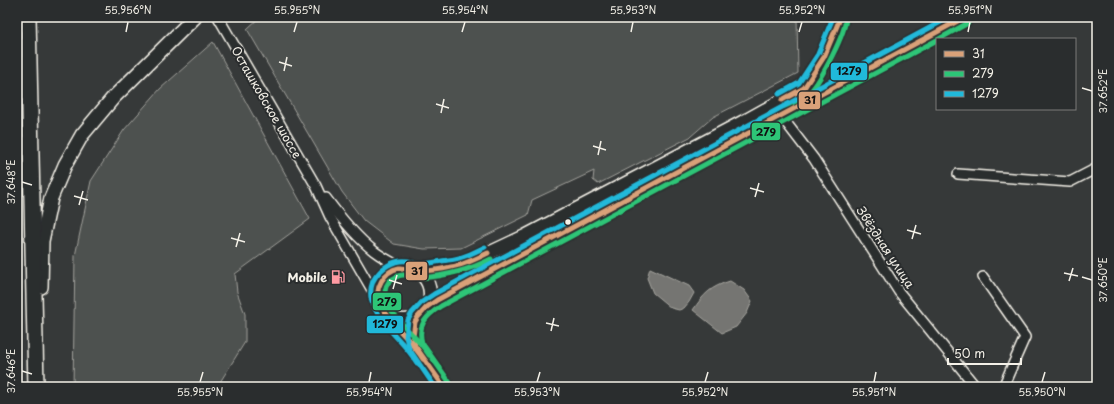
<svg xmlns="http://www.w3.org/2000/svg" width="1114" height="404" font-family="'Playpen Sans',sans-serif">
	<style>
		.green { fill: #4e514f; stroke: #a1a19c }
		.water { fill: #757572; stroke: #a8a7a1 }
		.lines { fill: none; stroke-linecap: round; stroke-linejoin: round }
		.minor-casing { stroke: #f4f1e8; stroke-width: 12 }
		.tertiary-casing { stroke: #f4f1e8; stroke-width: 15 }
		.secondary-casing { stroke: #f4f1e8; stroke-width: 16 }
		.primary-casing { stroke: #f4f1e8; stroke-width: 18 }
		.minor { stroke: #2a2d2e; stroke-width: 9 }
		.tertiary { stroke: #2a2d2e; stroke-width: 12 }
		.secondary { stroke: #2a2d2e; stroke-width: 13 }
		.primary { stroke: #2a2d2e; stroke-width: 15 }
		.bus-1-casing { stroke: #2a2d2e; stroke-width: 8 }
		.bus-2-casing { stroke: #2a2d2e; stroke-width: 8 }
		.bus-3-casing { stroke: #2a2d2e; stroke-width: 8 }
		.bus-1 { stroke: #d9a179; stroke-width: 5 }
		.bus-2 { stroke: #2dc577; stroke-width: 5 }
		.bus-3 { stroke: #20b9da; stroke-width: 5 }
		.ticks { fill: none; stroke: #f4f1e8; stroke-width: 1.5 }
		.bus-dot { fill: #f4f1e8; stroke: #2a2d2e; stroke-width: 1.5 }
		.labels { text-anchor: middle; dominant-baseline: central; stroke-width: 4; stroke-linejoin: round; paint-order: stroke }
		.street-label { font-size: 12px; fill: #f4f1e8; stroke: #2a2d2e }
		.poi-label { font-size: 12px; font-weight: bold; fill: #f4f1e8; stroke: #2a2d2e; text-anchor: end }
		.line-badge { stroke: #2a2d2e; stroke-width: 1.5 }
		.pale-badge-label { font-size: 11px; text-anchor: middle; font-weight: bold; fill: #111 }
		.neatline { fill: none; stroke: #f4f1e8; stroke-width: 1.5 }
		.ticks-label { font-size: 10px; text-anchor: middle; fill: #f4f1e8 }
	</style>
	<rect width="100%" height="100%" fill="#363939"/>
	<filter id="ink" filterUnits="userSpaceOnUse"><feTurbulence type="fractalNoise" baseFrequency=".025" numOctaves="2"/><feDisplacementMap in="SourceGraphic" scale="8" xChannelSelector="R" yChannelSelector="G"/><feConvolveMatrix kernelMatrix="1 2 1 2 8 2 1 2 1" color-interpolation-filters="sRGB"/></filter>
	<g filter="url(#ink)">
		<g class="green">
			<path d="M260,17H797L798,73L713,117L690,137L598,184L593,180L594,171L532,200L528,215L461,248L424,249L394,244L364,221L342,192L247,29Z"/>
			<path d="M213,42L310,219L235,274L237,292L245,314V342L217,387H73L75,256L91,181L124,130L160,89Z"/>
		</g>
		<g class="water">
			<path d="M650,268L689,286L694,293L689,302L684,308L679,310L671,308L653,293L647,278Z"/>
			<path d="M730,281L744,290L752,301L747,313L736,327L722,333L693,310C704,294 710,287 730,281Z"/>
		</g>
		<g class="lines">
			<defs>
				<g id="minor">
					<path d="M218,17L316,186L330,217L379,302"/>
					<path d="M781,116L814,159L899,292L976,387"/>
					<path d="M958,174L1070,182L1097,168"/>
					<path d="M326,198C340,217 355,236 374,251C383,258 393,263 403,268"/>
					<path d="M983,277L1025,337L1003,387"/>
				</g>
				<g id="tertiary">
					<circle cx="404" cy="294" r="26"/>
					<path d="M417,271L451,267L474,260L525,236L748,119L804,88L824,57L839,21V17"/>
					<path d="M427,307L437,300L965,17"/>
					<path d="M388,316L396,328L415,346L444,387"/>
					<path d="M415,346C412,336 413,326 418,317"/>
				</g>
				<path id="secondary" d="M41,287L42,241L51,198L65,165L82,135L113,98L195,17"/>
				<path id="primary" d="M28,17L36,387"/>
			</defs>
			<use href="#minor" class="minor-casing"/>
			<use href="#tertiary" class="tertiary-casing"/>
			<use href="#secondary" class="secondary-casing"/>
			<use href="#primary" class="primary-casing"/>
			<use href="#minor" class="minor"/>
			<use href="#tertiary" class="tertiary"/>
			<use href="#secondary" class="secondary"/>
			<use href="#primary" class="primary"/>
			<defs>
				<g id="bus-1">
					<path d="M782,100L804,88L824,57L839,21V17"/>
					<path d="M423,359C411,339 390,325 380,303C373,289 384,271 399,268C407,267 410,271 417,271C425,272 443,269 451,267C464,265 476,259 488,253"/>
					<path d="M444,387L415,346L413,337L415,322L418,317L427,307L437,300L965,17"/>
				</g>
				<g id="bus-2">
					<path d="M939,39L968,23"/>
					<path d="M785,106C792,103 805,98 810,92C821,80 846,33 846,17"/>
					<path d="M429,355C418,337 400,326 390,308C383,297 382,283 396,277C405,272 411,278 420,278C446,276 468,271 491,259"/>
					<path d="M450,383L422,343C417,325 426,316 441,306L937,40"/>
				</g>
				<g id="bus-3">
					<path d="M779,94L799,83L818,54L832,20V17"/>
					<path d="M417,363C405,342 384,329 374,307C370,299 370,289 373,281C380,268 394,259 408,261C412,262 414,264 417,264C423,265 441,261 448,260C461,259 473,253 485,247"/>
					<path d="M435,387L409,349L406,337L408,320L412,313L422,302L434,294L950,17"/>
				</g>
			</defs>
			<use href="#bus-1" class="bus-1-casing"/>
			<use href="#bus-2" class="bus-2-casing"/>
			<use href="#bus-3" class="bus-3-casing"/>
			<use href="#bus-1" class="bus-1"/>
			<use href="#bus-2" class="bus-2"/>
			<use href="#bus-3" class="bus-3"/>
		</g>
	</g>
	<path class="ticks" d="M126,32L128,22M294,32L297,22M462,32L465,22M631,32L633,22M799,32L802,22M968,32L970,22M279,62L292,66M284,71L287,57M1082,88L1092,91M436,104L449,108M441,113L444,99M593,146L606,150M598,155L601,141M22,182L32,185M750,188L764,192M74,196L88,200M755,197L759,183M79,205L83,191M907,230L921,234M231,238L245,242M912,239L916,225M236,247L240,233M1064,273L1078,276M1082,277L1092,280M389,280L402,284M1069,281L1073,268M393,289L397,275M546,323L559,326M551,331L554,318M22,371L32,374M200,382L203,372M369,382L371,372M537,382L540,372M705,382L708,372M874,382L876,372M1042,382L1045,372"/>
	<defs>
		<symbol id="fuel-bare" viewBox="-9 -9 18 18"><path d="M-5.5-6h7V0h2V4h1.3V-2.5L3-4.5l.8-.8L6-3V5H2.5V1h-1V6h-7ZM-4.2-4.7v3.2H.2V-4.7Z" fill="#ff9aa2" stroke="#2a2d2e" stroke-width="2.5" paint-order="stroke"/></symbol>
	</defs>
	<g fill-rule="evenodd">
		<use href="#fuel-bare" x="328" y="267" width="20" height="20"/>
	</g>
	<circle class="bus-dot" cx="568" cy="222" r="3.5"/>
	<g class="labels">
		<g class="street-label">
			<text transform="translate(267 102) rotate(60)">Осташковское шоссе</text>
			<text transform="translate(886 247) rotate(57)">Звёздная улица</text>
		</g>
		<g class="poi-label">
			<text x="327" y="277">Mobile</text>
		</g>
	</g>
	<g class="line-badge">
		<rect x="830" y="62" width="38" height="19" rx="4" fill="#20b9da"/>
		<rect x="798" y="91" width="23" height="19" rx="4" fill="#d9a179"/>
		<rect x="751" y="122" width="30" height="19" rx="4" fill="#2dc577"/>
		<rect x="405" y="261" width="23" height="20" rx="4" fill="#d9a179"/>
		<rect x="372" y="292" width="30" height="19" rx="4" fill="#2dc577"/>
		<rect x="366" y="315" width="38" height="19" rx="4" fill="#20b9da"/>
	</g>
	<g class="pale-badge-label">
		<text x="849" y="75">1279</text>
		<text x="810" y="104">31</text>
		<text x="766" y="136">279</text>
		<text x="417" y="275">31</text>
		<text x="387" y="306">279</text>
		<text x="385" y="328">1279</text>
	</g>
	<rect width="1114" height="404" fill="none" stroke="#2a2d2e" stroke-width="44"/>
	<rect x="936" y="38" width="140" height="72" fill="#2a2d2e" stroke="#7b7b78"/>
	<rect x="944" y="51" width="20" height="6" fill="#d9a179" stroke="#7b7b78"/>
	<text x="972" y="58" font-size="12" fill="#f4f1e8">31</text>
	<rect x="944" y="71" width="20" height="6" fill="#2dc577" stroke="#7b7b78"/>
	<text x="972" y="78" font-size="12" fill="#f4f1e8">279</text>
	<rect x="944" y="91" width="20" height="6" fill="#20b9da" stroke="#7b7b78"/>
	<text x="972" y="98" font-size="12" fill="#f4f1e8">1279</text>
	<path d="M948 358v6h73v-6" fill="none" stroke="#f4f1e8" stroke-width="2"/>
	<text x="954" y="358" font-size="12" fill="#f4f1e8" stroke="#2a2d2e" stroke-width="3" paint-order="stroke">50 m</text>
	<rect x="22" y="22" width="1070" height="360" class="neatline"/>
	<g class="ticks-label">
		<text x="128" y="14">55.956°N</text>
		<text x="297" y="14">55.955°N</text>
		<text x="465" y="14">55.954°N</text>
		<text x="633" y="14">55.953°N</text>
		<text x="802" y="14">55.952°N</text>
		<text x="970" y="14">55.951°N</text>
		<text transform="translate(1103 91) rotate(-90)" y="4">37.652°E</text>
		<text transform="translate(11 182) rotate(-90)" y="4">37.648°E</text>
		<text transform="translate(1103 280) rotate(-90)" y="4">37.650°E</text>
		<text transform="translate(11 371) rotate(-90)" y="4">37.646°E</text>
		<text x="200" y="396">55.955°N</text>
		<text x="369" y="396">55.954°N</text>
		<text x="537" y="396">55.953°N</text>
		<text x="705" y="396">55.952°N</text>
		<text x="874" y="396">55.951°N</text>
		<text x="1042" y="396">55.950°N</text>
	</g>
</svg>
